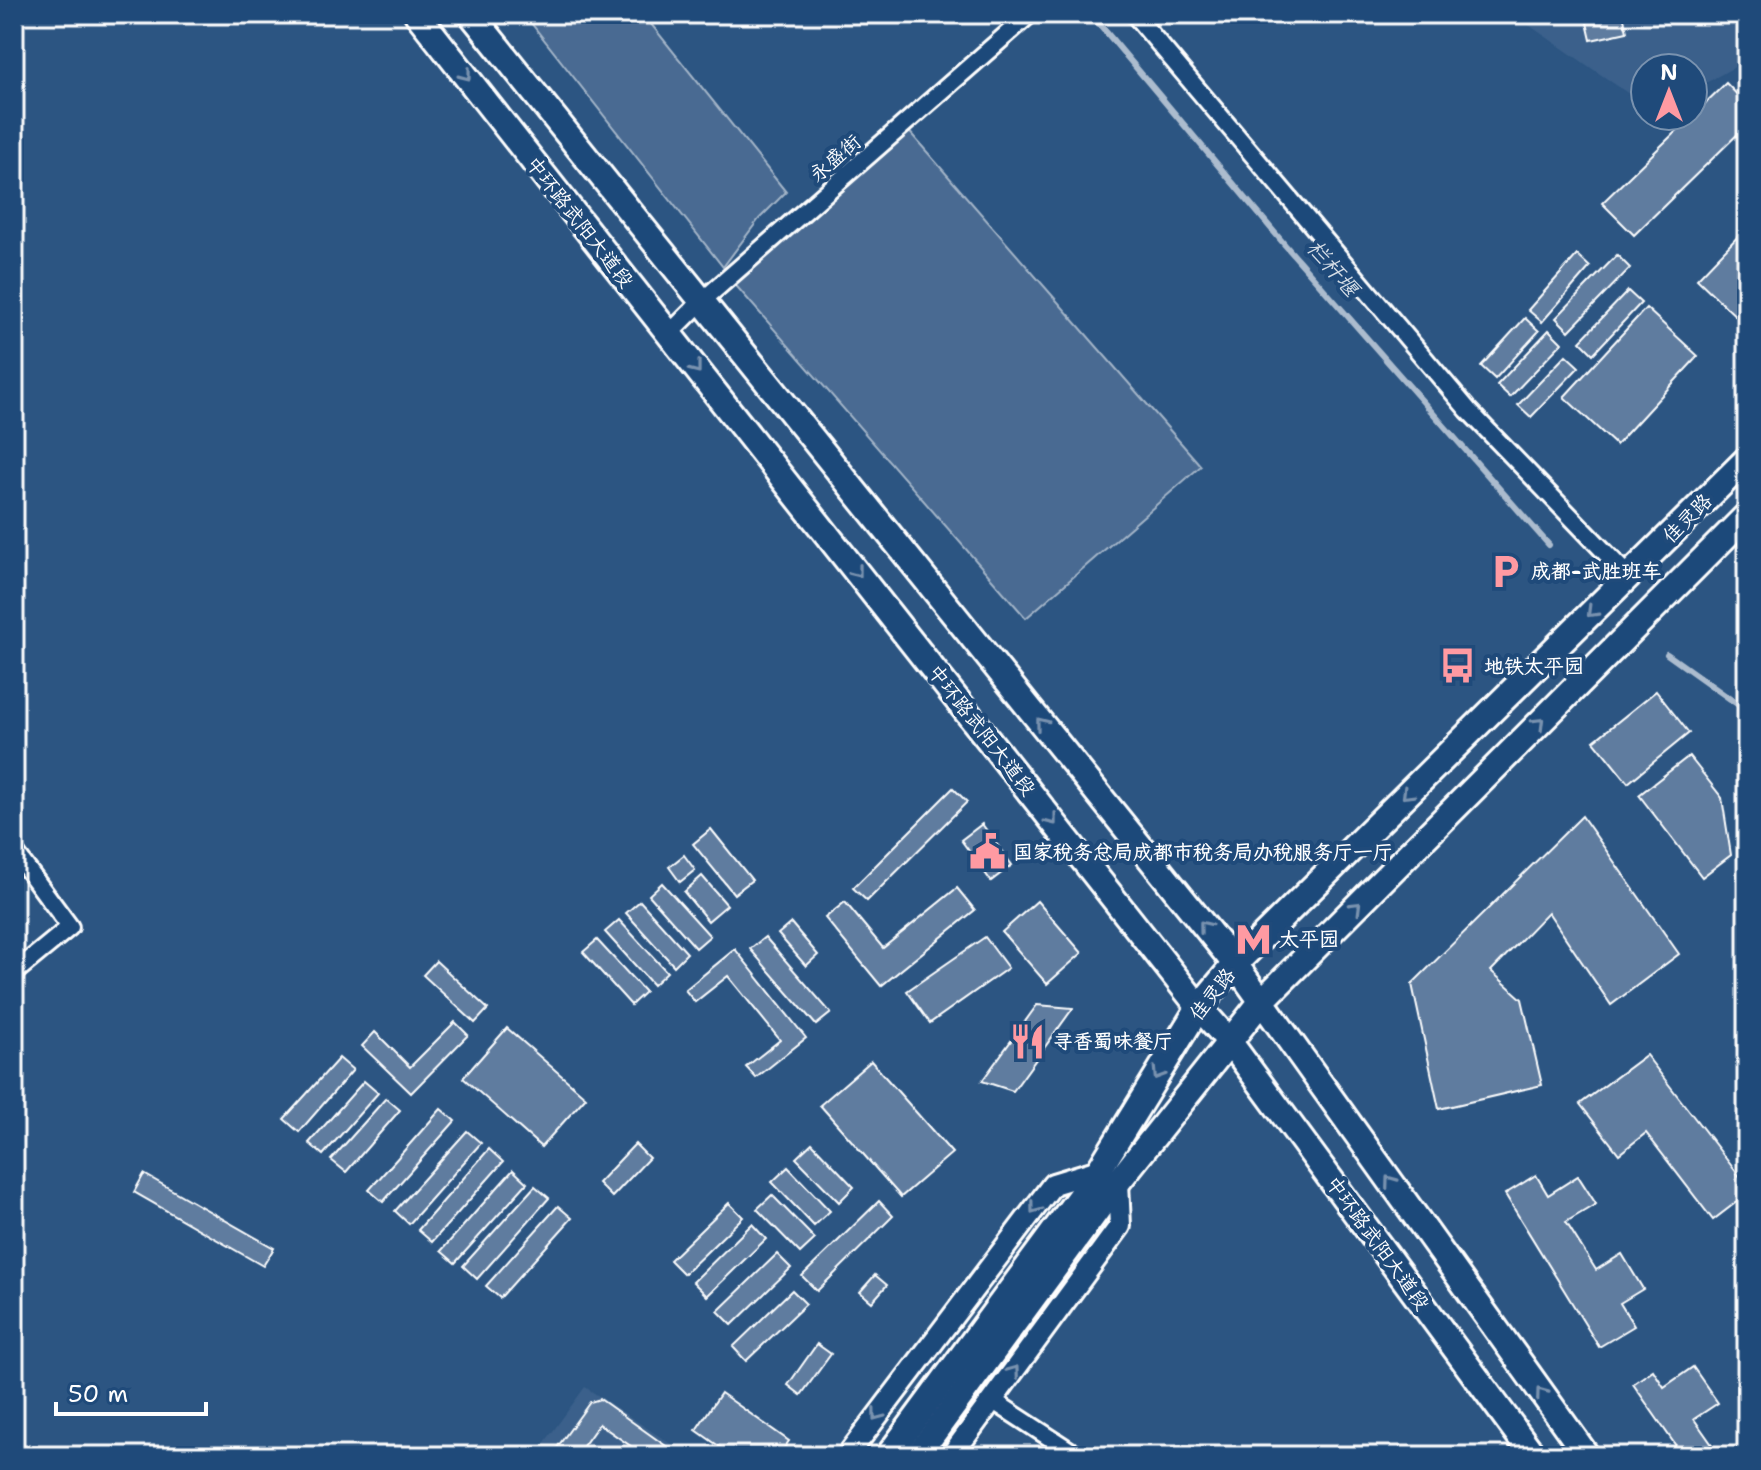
<svg xmlns="http://www.w3.org/2000/svg" width="1761" height="1470" font-family="'Shantell Sans','LXGW WenKai TC',sans-serif">
	<style>
		.built { fill: #3b618b }
		.green { fill: #486b92; stroke: #a4b5c8; stroke-width: 2 }
		.lines { fill: none; stroke-linecap: round; stroke-linejoin: round }
		.stream { stroke: #acbcce; stroke-width: 6 }
		.building { fill: #5e7c9f; stroke: #fff; stroke-width: 2 }
		.minor-casing { stroke: #fff; stroke-width: 22 }
		.tertiary-casing { stroke: #fff; stroke-width: 26 }
		.primary-casing { stroke: #fff; stroke-width: 30 }
		.minor { stroke: #1f4a7a; stroke-width: 16 }
		.tertiary { stroke: #1f4a7a; stroke-width: 20 }
		.primary { stroke: #1f4a7a; stroke-width: 24 }
		.rail { stroke: #fff; stroke-width: 6 }
		.oneway { stroke: #7992af }
		.labels { text-anchor: middle; dominant-baseline: central; stroke-width: 8; stroke-linejoin: round; paint-order: stroke }
		.street-label { font-size: 20px; fill: #fff; stroke: #1f4a7a }
		.poi-label { font-size: 20px; font-weight: bold; fill: #fff; stroke: #1f4a7a; text-anchor: start }
		.water-label { font-size: 22px; font-style: italic; fill: #d5dde6; stroke: #1f4a7a }
	</style>
	<rect width="100%" height="100%" fill="#2c5582"/>
	<filter id="ink" filterUnits="userSpaceOnUse"><feTurbulence type="fractalNoise" baseFrequency=".0125" numOctaves="2"/><feDisplacementMap in="SourceGraphic" scale="16" xChannelSelector="R" yChannelSelector="G"/><feConvolveMatrix kernelMatrix="1 2 1 2 8 2 1 2 1" color-interpolation-filters="sRGB"/></filter>
	<g filter="url(#ink)">
		<g class="built">
			<path d="M1513,14H1747V60L1693,90V68H1645V105Z"/>
			<path d="M585,1387L689,1456H535Z"/>
		</g>
		<g class="green">
			<path d="M524,14H643L786,192L759,219L723,267Z"/>
			<path d="M907,129L1201,466L1026,618L732,281Z"/>
		</g>
		<g class="lines">
			<g class="stream">
				<path d="M1091,14L1285,245L1549,545"/>
				<path d="M1667,654L1747,711"/>
			</g>
		</g>
		<g class="building">
			<path d="M1585,14H1623L1627,32L1591,40Z"/>
			<path d="M1664,14H1699V15L1666,22Z"/>
			<path d="M1726,83L1747,105V125L1634,235L1602,203Z"/>
			<path d="M1747,227V324L1745,325L1697,279Z"/>
			<path d="M1577,255L1590,267L1542,322L1528,310Z"/>
			<path d="M1617,255L1630,268L1569,331L1556,318Z"/>
			<path d="M1628,291L1641,303L1593,354L1580,341Z"/>
			<path d="M1646,308L1698,356L1616,445L1564,397Z"/>
			<path d="M1525,318L1539,331L1495,379L1481,366Z"/>
			<path d="M1549,330L1562,343L1510,397L1497,385Z"/>
			<path d="M1566,355L1579,367L1531,417L1518,405Z"/>
			<path d="M1656,691L1689,733L1628,783L1594,741Z"/>
			<path d="M1689,756L1722,798L1731,855L1702,877L1639,795Z"/>
			<path d="M953,788L967,802L867,901L853,888Z"/>
			<path d="M1582,816L1679,954L1611,1005L1548,912L1491,971L1522,999L1542,1085L1439,1109L1412,984Z"/>
			<path d="M982,824L1012,865L991,881L961,840Z"/>
			<path d="M711,829L752,880L734,894L693,844Z"/>
			<path d="M684,855L695,870L680,882L669,867Z"/>
			<path d="M702,876L727,905L708,921L684,892Z"/>
			<path d="M662,883L710,936L696,948L649,895Z"/>
			<path d="M957,888L975,910L881,986L825,918L845,902L883,948Z"/>
			<path d="M640,901L687,953L674,966L626,913Z"/>
			<path d="M1037,901L1082,953L1047,984L1002,932Z"/>
			<path d="M619,920L667,972L653,985L605,932Z"/>
			<path d="M791,923L818,955L806,966L778,934Z"/>
			<path d="M765,937L831,1013L816,1025L750,949Z"/>
			<path d="M985,937L1008,968L930,1023L907,991Z"/>
			<path d="M597,940L645,992L631,1005L583,952Z"/>
			<path d="M735,949L806,1038L756,1078L746,1067L780,1040L728,976L695,1002L685,990Z"/>
			<path d="M436,961L488,1009L475,1023L423,975Z"/>
			<path d="M1037,1005L1073,1008L1013,1091L982,1081Z"/>
			<path d="M455,1022L468,1035L411,1093L362,1046L375,1032L410,1067Z"/>
			<path d="M507,1028L586,1097L541,1147L463,1078Z"/>
			<path d="M1646,1055L1747,1186V1194L1713,1220L1646,1133L1619,1154L1580,1104Z"/>
			<path d="M339,1058L353,1070L299,1132L284,1119Z"/>
			<path d="M871,1061L952,1153L901,1197L820,1105Z"/>
			<path d="M364,1081L378,1093L323,1155L309,1143Z"/>
			<path d="M386,1098L400,1110L346,1172L331,1160Z"/>
			<path d="M441,1109L455,1121L383,1202L369,1190Z"/>
			<path d="M467,1131L481,1143L409,1224L395,1211Z"/>
			<path d="M812,1143L854,1187L839,1202L796,1158Z"/>
			<path d="M635,1144L649,1158L612,1197L598,1183Z"/>
			<path d="M489,1149L503,1162L432,1242L418,1230Z"/>
			<path d="M788,1167L830,1211L814,1226L772,1182Z"/>
			<path d="M513,1170L527,1183L455,1263L441,1251Z"/>
			<path d="M144,1174L274,1248L263,1266L134,1192Z"/>
			<path d="M1536,1175L1548,1195L1578,1176L1596,1204L1566,1222L1596,1270L1622,1254L1643,1289L1620,1303L1634,1326L1599,1347L1505,1194Z"/>
			<path d="M535,1186L549,1198L477,1279L463,1266Z"/>
			<path d="M772,1195L815,1239L800,1253L757,1209Z"/>
			<path d="M879,1201L893,1216L817,1291L802,1276Z"/>
			<path d="M729,1203L743,1217L684,1274L670,1260Z"/>
			<path d="M558,1206L572,1218L500,1298L486,1286Z"/>
			<path d="M752,1224L766,1239L707,1296L693,1282Z"/>
			<path d="M777,1254L791,1268L732,1325L718,1311Z"/>
			<path d="M875,1275L887,1285L872,1302L860,1292Z"/>
			<path d="M1747,1280V1296L1739,1286Z"/>
			<path d="M792,1290L806,1304L746,1361L733,1347Z"/>
			<path d="M817,1344L831,1354L801,1395L788,1385Z"/>
			<path d="M1693,1367L1718,1403L1694,1419L1720,1456H1683L1633,1384L1653,1370L1664,1387Z"/>
			<path d="M721,1393L789,1441L778,1456H733L696,1430Z"/>
			<path d="M600,1399L680,1456H645L599,1424L576,1456H551L590,1402Z"/>
			<path d="M1746,1442L1747,1456H1726Z"/>
		</g>
		<g class="lines">
			<defs>
				<g id="minor">
					<path d="M1134,14L1468,410L1628,576"/>
					<path d="M669,334L702,301L1030,14"/>
					<path d="M14,851L70,927L14,973"/>
					<path d="M992,1400L1078,1456"/>
				</g>
				<g id="tertiary">
					<path d="M847,1456L1053,1184L1099,1170"/>
					<path d="M951,1456L1120,1226L1118,1182"/>
				</g>
				<g id="primary">
					<path d="M417,14L1199,1007L1229,1041L1534,1456"/>
					<path d="M471,14L1235,964L1587,1456"/>
					<path d="M888,1456L1099,1170L1199,1007L1235,964L1747,459"/>
					<path d="M917,1456L1118,1182L1261,1002L1747,515"/>
				</g>
			</defs>
			<use href="#minor" class="minor-casing"/>
			<use href="#tertiary" class="tertiary-casing"/>
			<use href="#primary" class="primary-casing"/>
			<use href="#minor" class="minor"/>
			<use href="#tertiary" class="tertiary"/>
			<use href="#primary" class="primary"/>
			<path class="rail" d="M14,1450L25,1456"/>
		</g>
		<defs><path id="oneway-chevron" d="M-2-3.5L2.5 0L-2 3.5" fill="none" stroke-width="1.6" stroke-linecap="round" stroke-linejoin="round" transform="scale(2)"/></defs>
		<g class="oneway">
			<use href="#oneway-chevron" transform="translate(466 75) rotate(52)"/>
			<use href="#oneway-chevron" transform="translate(696 368) rotate(52)"/>
			<use href="#oneway-chevron" transform="translate(857 572) rotate(52)"/>
			<use href="#oneway-chevron" transform="translate(1592 612) rotate(135)"/>
			<use href="#oneway-chevron" transform="translate(1041 723) rotate(-129)"/>
			<use href="#oneway-chevron" transform="translate(1539 723) rotate(-45)"/>
			<use href="#oneway-chevron" transform="translate(1407 794) rotate(135)"/>
			<use href="#oneway-chevron" transform="translate(1052 820) rotate(52)"/>
			<use href="#oneway-chevron" transform="translate(1356 907) rotate(-45)"/>
			<use href="#oneway-chevron" transform="translate(1204 926) rotate(-129)"/>
			<use href="#oneway-chevron" transform="translate(1158 1074) rotate(122)"/>
			<use href="#oneway-chevron" transform="translate(1390 1181) rotate(-126)"/>
			<use href="#oneway-chevron" transform="translate(1035 1208) rotate(127)"/>
			<use href="#oneway-chevron" transform="translate(1014 1371) rotate(-54)"/>
			<use href="#oneway-chevron" transform="translate(1541 1393) rotate(-126)"/>
			<use href="#oneway-chevron" transform="translate(877 1415) rotate(127)"/>
		</g>
	</g>
	<defs>
		<symbol id="parking-bare" viewBox="-9 -9 18 18"><path d="M-3.5-5.5H1a3.5 3.5 0 0 1 0 7H-1V5.5H-3.5ZM-1-3.4V-.6H.8a1.4 1.4 0 0 0 0-2.8Z" fill="#ff9aa2" stroke="#1f4a7a" stroke-width="2.5" paint-order="stroke"/></symbol>
		<symbol id="bus-bare" viewBox="-9 -9 18 18"><path d="M-5-6H5V4H4V6H2V4H-2V6H-4V4H-5ZM-3.5-4V0h7V-4ZM-3.5 1.2v1.5H-2V1.2ZM2 1.2v1.5H3.5V1.2Z" fill="#ff9aa2" stroke="#1f4a7a" stroke-width="2.5" paint-order="stroke"/></symbol>
		<symbol id="civic-bare" viewBox="-9 -9 18 18"><path d="M-.6-6.5H3V-4.5H.6V-3L4-1V1h2V6H-6V1h2V-1L-.6-3ZM-1.2 2.5V6h2.4V2.5Z" fill="#ff9aa2" stroke="#1f4a7a" stroke-width="2.5" paint-order="stroke"/></symbol>
		<symbol id="metro-bare" viewBox="-9 -9 18 18"><path d="M-5.5 5V-5H-3L0 0L3-5H5.5V5H3V-.5L0 4L-3-.5V5Z" fill="#ff9aa2" stroke="#1f4a7a" stroke-width="2.5" paint-order="stroke"/></symbol>
		<symbol id="restaurant-bare" viewBox="-9 -9 18 18"><path d="M-5-6h1v4h1v-4h1v4h1v-4h1v5L-1.5 .5V6h-2V.5L-5-1ZM5-6V6H3V1.5H1.5Q1.5-4 5-6Z" fill="#ff9aa2" stroke="#1f4a7a" stroke-width="2.5" paint-order="stroke"/></symbol>
	</defs>
	<g fill-rule="evenodd">
		<use href="#parking-bare" x="1480" y="546" width="51" height="51"/>
		<use href="#bus-bare" x="1432" y="640" width="51" height="51"/>
		<use href="#civic-bare" x="962" y="826" width="51" height="51"/>
		<use href="#metro-bare" x="1228" y="914" width="51" height="51"/>
		<use href="#restaurant-bare" x="1002" y="1016" width="51" height="51"/>
	</g>
	<g class="labels">
		<g class="street-label">
			<text transform="translate(835 158) rotate(-41)">永盛街</text>
			<text transform="translate(580 222) rotate(52)">中环路武阳大道段</text>
			<text transform="translate(1687 518) rotate(-45)">佳灵路</text>
			<text transform="translate(982 730) rotate(52)">中环路武阳大道段</text>
			<text transform="translate(1212 994) rotate(-52)">佳灵路</text>
			<text transform="translate(1378 1243) rotate(54)">中环路武阳大道段</text>
		</g>
		<g class="poi-label">
			<text x="1531" y="571">成都-武胜班车</text>
			<text x="1484" y="666">地铁太平园</text>
			<text x="1013" y="852">国家税务总局成都市税务局办税服务厅一厅</text>
			<text x="1279" y="939">太平园</text>
			<text x="1053" y="1041">寻香蜀味餐厅</text>
		</g>
		<g class="water-label">
			<text transform="translate(1333 268) rotate(49)">栏杆堰</text>
		</g>
	</g>
	<rect width="1761" height="1470" fill="none" stroke="#1f4a7a" stroke-width="48"/>
	<rect x="24" y="24" width="1713" height="1422" fill="none" stroke="#fff" stroke-width="3" filter="url(#ink)"/>
	<g transform="translate(1669 92)"><circle r="38" fill="#1f4a7a" stroke="#7992af" stroke-width="2"/>
	<path d="M0-6L14 30L0 20L-14 30Z" fill="#ff9aa2"/>
	<text y="-12" font-size="22" font-weight="bold" text-anchor="middle" fill="#ffffff">N</text>
	</g>
	<path d="M56 1402v12h150v-12" fill="none" stroke="#ffffff" stroke-width="4"/>
	<text x="68" y="1402" font-size="24" fill="#ffffff" stroke="#1f4a7a" stroke-width="6" paint-order="stroke">50 m</text>
</svg>
